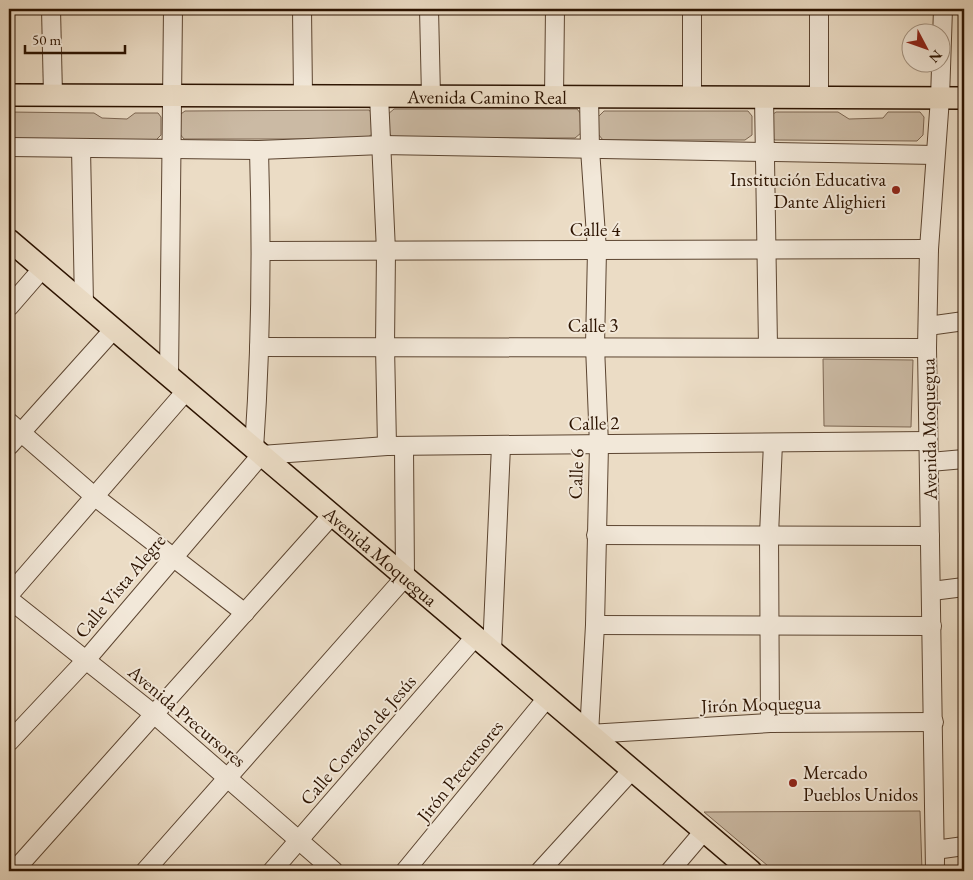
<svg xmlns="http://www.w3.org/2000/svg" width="973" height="880" font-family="'EB Garamond',serif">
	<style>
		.green { fill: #cbbaa4; stroke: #7c6652 }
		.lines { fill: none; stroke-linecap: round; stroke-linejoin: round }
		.minor-casing { stroke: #5c4531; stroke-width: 20 }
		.major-casing { stroke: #2c1300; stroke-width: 24 }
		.minor { stroke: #f2e8d9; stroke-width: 18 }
		.major { stroke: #ebdcc5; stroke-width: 21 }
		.poi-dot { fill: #8f2418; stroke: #f2e8d9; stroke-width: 2 }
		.labels { text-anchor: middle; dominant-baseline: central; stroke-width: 4; stroke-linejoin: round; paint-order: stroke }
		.street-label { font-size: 19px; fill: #2c1300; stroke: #f2e8d9 }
		.poi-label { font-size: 19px; fill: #2c1300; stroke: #f2e8d9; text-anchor: end }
	</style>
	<rect width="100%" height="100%" fill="#ebdcc5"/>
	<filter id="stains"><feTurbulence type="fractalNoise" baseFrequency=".004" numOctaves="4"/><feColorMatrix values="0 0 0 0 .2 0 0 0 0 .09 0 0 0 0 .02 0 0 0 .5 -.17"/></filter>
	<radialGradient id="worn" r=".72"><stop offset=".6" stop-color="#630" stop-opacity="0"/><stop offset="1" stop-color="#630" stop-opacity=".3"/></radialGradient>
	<g class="green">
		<path d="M394,109H577L581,114V133L575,138H393L388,132L387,115Z"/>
		<path d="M369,110L373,115L372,134L366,139H184L179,133L178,116L185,111Z"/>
		<path d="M604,111H748L752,116V135L745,140H603L598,134V117Z"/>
		<path d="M9,112L94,113L102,118L127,119L135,113H158L161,117V135L155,141L9,142Z"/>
		<path d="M776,112H838L849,119L883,118L888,112H920L924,117L923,135L917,141L775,140L770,135L769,117Z"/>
		<path d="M823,359L913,360L911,427L824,426Z"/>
		<path d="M920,811L922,871H774L704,812Z"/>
	</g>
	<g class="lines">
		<defs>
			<g id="minor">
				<path d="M51,9L53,95"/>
				<path d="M302,9L303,96"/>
				<path d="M429,9L431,96"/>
				<path d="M819,9V98"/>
				<path d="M379,96L386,251L385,346L387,446"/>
				<path d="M554,97L555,9"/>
				<path d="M589,97L590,149L597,250L595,346L599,445L595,625L589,734L770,723L934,722"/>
				<path d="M692,97V9"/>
				<path d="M764,97L768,346"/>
				<path d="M9,147L259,150L382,145L935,155"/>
				<path d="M81,148L84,304"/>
				<path d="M262,251L929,249"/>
				<path d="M9,307L42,269"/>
				<path d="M928,326L964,321"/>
				<path d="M259,347L927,348"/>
				<path d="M169,377L173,9"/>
				<path d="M9,422L94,496L245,613"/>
				<path d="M9,446L114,329"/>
				<path d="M254,449C261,349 262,250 259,150"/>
				<path d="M930,462L964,459"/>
				<path d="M596,535L930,536"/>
				<path d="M932,591L964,587"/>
				<path d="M9,595L186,391"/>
				<path d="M9,599L155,715L334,871"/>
				<path d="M595,625L932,626"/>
				<path d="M492,651L501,446"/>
				<path d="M770,723L769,535L773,443"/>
				<path d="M9,742L86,660L261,455L387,446L928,441"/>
				<path d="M935,861V850L964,846"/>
				<path d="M14,871L332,515"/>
				<path d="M145,871L405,577L404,447"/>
				<path d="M272,871L475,637"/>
				<path d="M405,871L547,698"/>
				<path d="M540,871L632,770"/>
				<path d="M670,871L704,831"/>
				<path d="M935,871L927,348L929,249L940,98L943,9"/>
			</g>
			<g id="major">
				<path id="s1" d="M9,95L964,98"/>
				<path id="s2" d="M9,240L751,871"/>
			</g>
		</defs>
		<use href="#minor" class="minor-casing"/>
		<use href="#major" class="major-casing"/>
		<use href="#minor" class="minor"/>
		<use href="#major" class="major"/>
	</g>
	<g class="poi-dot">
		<circle cx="896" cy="190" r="5"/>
		<circle cx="793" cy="783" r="5"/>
	</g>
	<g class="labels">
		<g class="street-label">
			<text stroke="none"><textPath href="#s1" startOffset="478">Avenida Camino Real</textPath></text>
			<text x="595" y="229">Calle 4</text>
			<text x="593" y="325">Calle 3</text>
			<text transform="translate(594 423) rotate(-1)">Calle 2</text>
			<text transform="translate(929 429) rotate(-91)">Avenida Moquegua</text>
			<text transform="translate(576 474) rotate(-88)">Calle 6</text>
			<text stroke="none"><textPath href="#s2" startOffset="488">Avenida Moquegua</textPath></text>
			<text transform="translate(120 586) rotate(-50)">Calle Vista Alegre</text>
			<text transform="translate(761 704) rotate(-2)">Jirón Moquegua</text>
			<text transform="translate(187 716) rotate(40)">Avenida Precursores</text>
			<text transform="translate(358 740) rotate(-49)">Calle Corazón de Jesús</text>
			<text transform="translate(460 771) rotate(-51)">Jirón Precursores</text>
		</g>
		<g class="poi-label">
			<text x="886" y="179">Institución Educativa<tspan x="886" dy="22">Dante Alighieri</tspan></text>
			<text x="803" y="772" text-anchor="start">Mercado<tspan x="803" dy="22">Pueblos Unidos</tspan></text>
		</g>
	</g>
	<rect width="973" height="880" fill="none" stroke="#ebdcc5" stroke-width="30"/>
	<rect x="10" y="10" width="953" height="860" fill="none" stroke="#2c1300" stroke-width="2.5"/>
	<rect x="15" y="15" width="943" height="850" fill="none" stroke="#2c1300"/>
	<g transform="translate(926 48) rotate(131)"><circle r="24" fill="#f2e8d9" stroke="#a39382"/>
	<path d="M0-4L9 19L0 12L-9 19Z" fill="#8f2418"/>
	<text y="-8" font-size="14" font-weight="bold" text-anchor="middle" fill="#2c1300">N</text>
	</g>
	<path d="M25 45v8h100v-8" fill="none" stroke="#2c1300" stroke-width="2.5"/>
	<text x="32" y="45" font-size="15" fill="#2c1300" stroke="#f2e8d9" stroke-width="4" paint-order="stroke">50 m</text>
	<rect width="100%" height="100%" filter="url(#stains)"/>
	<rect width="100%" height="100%" fill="url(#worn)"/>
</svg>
